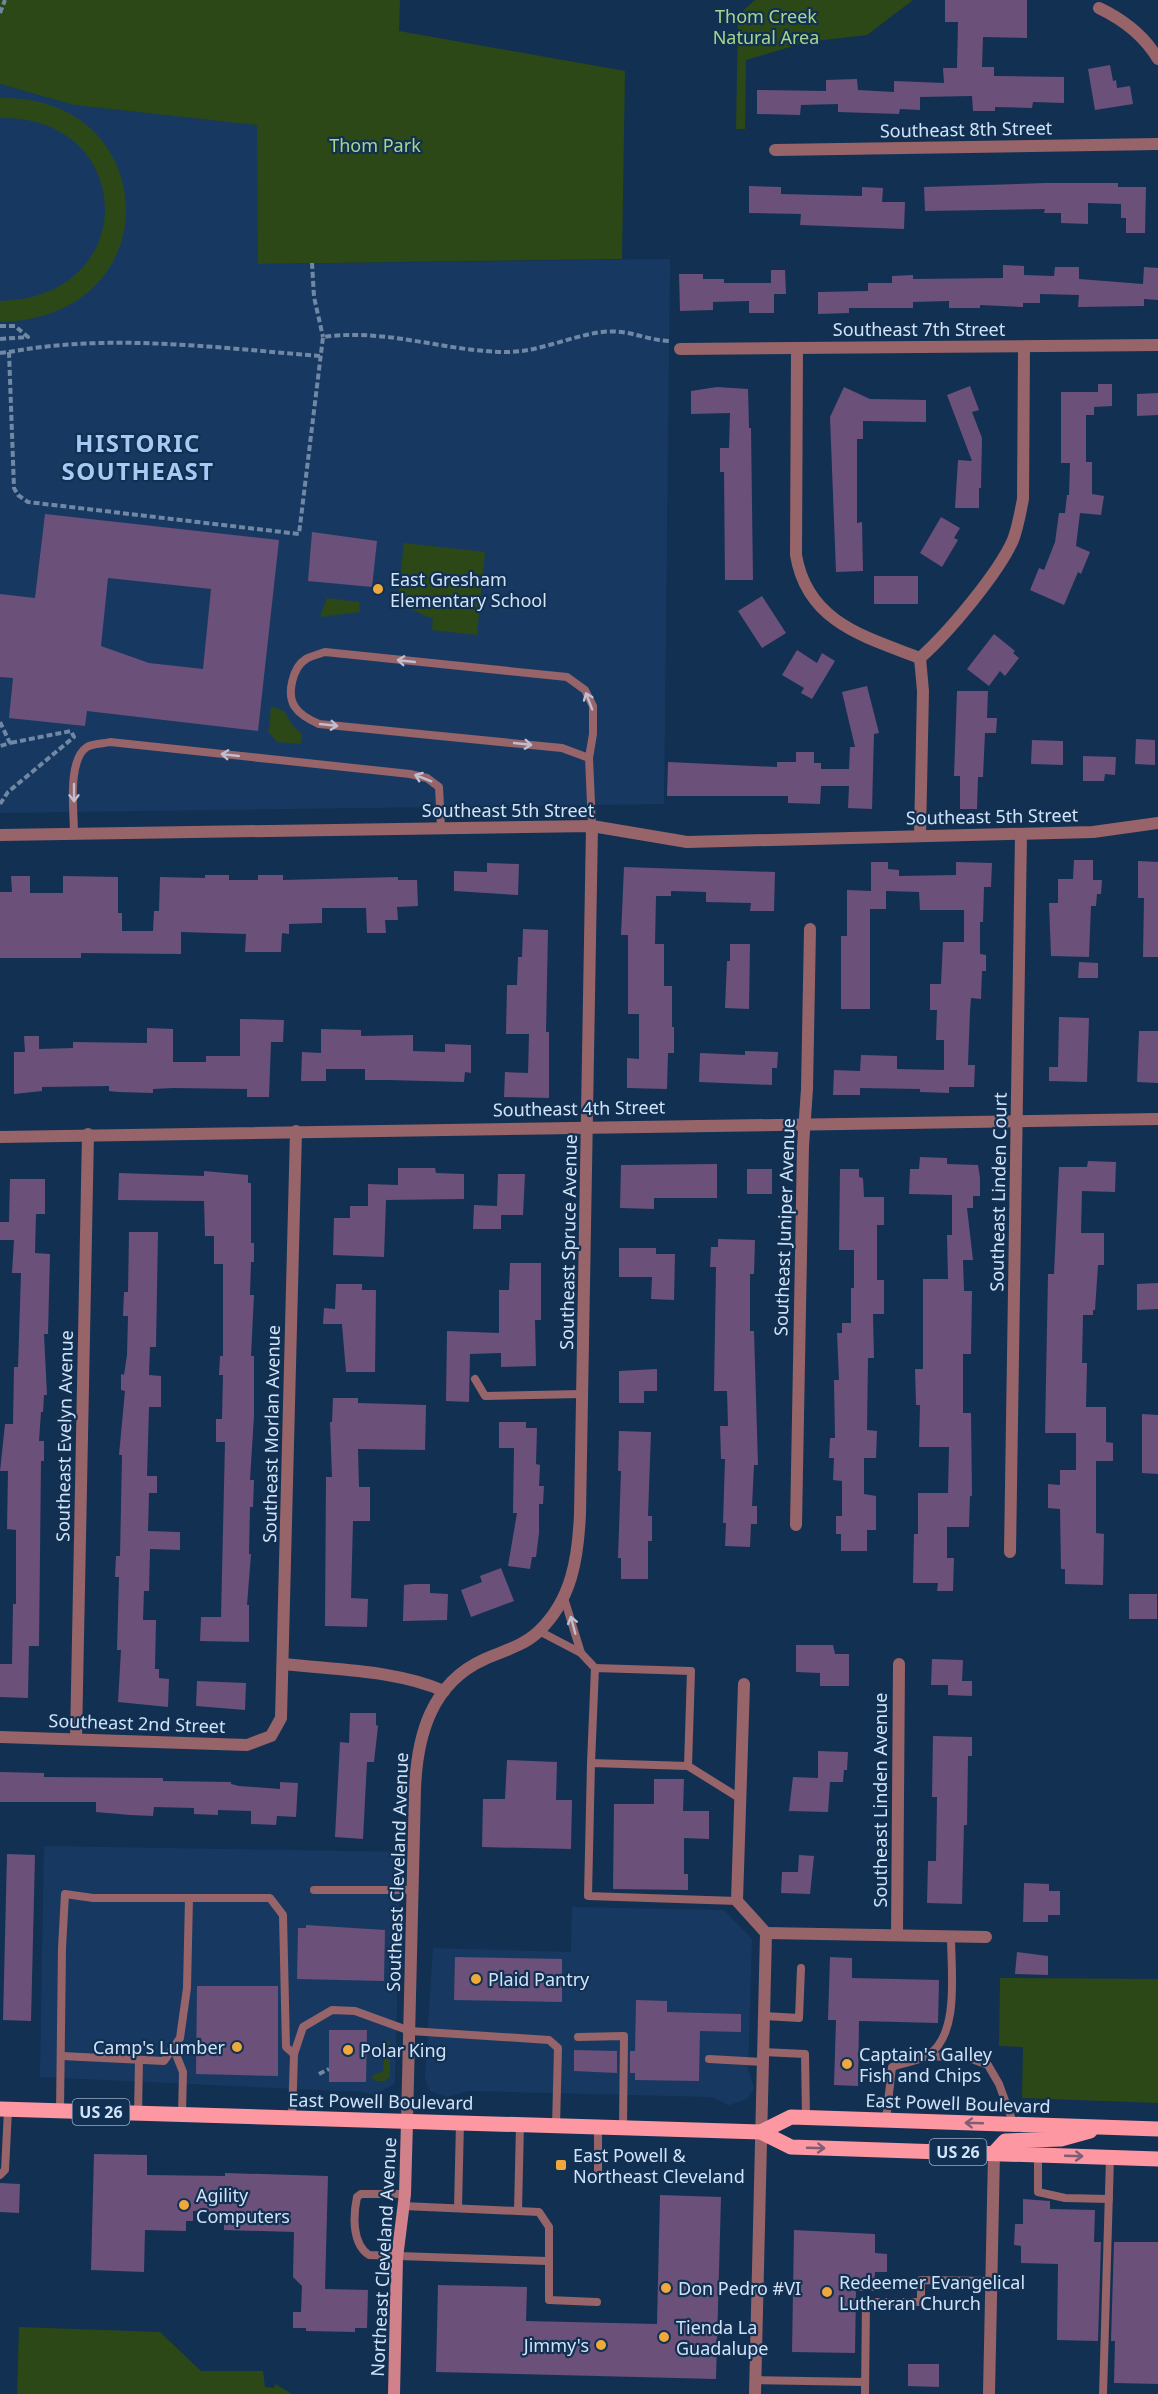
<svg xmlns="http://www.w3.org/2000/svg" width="1158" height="2394" font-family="'Noto Sans',sans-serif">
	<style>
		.built { fill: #173961 }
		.green { fill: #2c4817 }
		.building { fill: #6b5079; fill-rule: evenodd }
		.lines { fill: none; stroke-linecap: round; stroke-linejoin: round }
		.path { stroke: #7088a4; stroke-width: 4; stroke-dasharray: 6 3; stroke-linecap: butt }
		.service { stroke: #966469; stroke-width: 8 }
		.minor { stroke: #966469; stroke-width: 12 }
		.secondary { stroke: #d08189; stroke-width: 12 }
		.primary { stroke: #fd97a1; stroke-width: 15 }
		.oneway { stroke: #bfbdce }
		.oneway2 { stroke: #7c5e76 }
		.poi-dot { fill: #eea83c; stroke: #123052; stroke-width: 2 }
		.labels { text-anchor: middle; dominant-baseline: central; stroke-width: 4.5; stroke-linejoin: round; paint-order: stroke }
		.shield { fill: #123052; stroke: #98adc7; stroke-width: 1.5 }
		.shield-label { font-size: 16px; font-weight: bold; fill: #d1e3f9 }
		.park-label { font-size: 18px; fill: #a8d689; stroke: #123052 }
		.street-label { font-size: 18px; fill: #d1e3f9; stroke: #123052 }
		.poi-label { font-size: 18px; fill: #d1e3f9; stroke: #123052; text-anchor: start }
		.district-label { font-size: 24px; font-weight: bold; letter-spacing: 1.5px; fill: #a7caf5; stroke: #123052 }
	</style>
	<rect width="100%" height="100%" fill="#123052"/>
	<g class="built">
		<path d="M0,84L74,105L258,125V264L670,259L664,804L0,813Z"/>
		<path d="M44,1846L401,1852L395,2081L393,2085L374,2095L363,2092L40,2077Z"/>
		<path d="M572,1907L724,1910L752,1939L748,2069L754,2088L747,2099L729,2105L711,2097L468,2091L447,2097L430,2091L425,2078L433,1948L571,1952Z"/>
	</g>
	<g class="green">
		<path d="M0,0H400L399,31L625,71L622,259L258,264L257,125L74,105L0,84Z"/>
		<path d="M755,0H913L867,35L807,42L746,60L745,129H736L738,15Z"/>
		<path d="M0,98C163,94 173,318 0,322V301C143,298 137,115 0,118Z"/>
		<path d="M404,543L485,552L477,635L432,630L433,619L397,603Z"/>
		<path d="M327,598L359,602L360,612L320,617Z"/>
		<path d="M271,706L284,711L292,725L302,734L301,744L277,742L267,730H269Z"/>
		<path d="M1000,1978L1158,1979V2103L1022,2098L1023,2047L999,2046Z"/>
		<path d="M385,2040L390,2042V2076L385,2081H376L371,2077L383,2071Z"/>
		<path d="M19,2327L160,2332L201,2371H263L265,2387L274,2388L275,2384L292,2394H17Z"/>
	</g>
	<g class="building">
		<path d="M945,0H1027V38L983,37L982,67H994V76L1064,77V103L1033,102L1032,108L995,107V111H973L972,96L920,97V110L900,109L899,114L838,112V104L801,105L800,115L757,114V90L826,91V80L857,79L858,90L894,92V81L944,83L943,68H957L958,22H945Z"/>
		<path d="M1110,65L1113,81L1116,80L1117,88L1130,86L1133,104L1095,110L1088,69Z"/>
		<path d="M1045,183H1118V187H1146L1145,233H1126V218H1121V204L1088,203V224L1061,223V213H1044L1045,209L925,211L924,187Z"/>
		<path d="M749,186L781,187V194L862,196V187L883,188L882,202H905L904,229L800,225L801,214L749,213Z"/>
		<path d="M1003,265L1024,266V275L1054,276L1055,267H1079V279L1143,284L1144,267L1158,268V300L1144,299V306L1078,307L1079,295L1040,294V303H1023V307L980,305V308H949V301L913,302V308H849V313L818,314V292L868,291V283H892V276L913,275V279L1003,278Z"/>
		<path d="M771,270H785L786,294H774V313H749V301L713,302V310L680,311L679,274H703V279H724V283H771Z"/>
		<path d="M1098,384H1112V406L1094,407V415H1086V462H1092V494L1104,496L1101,515L1080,513L1076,546L1090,552L1081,574L1078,572L1064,605L1030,590L1039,568L1044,570L1055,542L1059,513H1065L1067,495H1069L1070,463H1061V392H1098Z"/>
		<path d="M970,386L979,410L972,412L982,438L981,488H979V508H955L958,460L972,461L947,395Z"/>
		<path d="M717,387L748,389L749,428H751L753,580H725L724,472H720V448H729L730,413L691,414V391Z"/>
		<path d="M844,387L870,399L926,400V422L863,421V439H857V523L862,522L863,571L836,572L830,417Z"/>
		<path d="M1158,393V415L1137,416V394Z"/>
		<path d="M45,514L279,540L258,731L87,711L85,726L9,718L13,678L0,677V594L35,598ZM108,578L211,589L203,669L149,663L101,646Z"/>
		<path d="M941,517L960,528L954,538L958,540L942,567L920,553Z"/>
		<path d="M312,532L377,541L372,587L308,581Z"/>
		<rect x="874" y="576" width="44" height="28"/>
		<path d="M762,596L786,633L762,648L738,611Z"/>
		<path d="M994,634L1015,651L1013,653L1019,658L1005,676L1000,671L989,686L967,669Z"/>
		<path d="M797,650L817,663L822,653L835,661L812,699L801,693L804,688L782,675Z"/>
		<path d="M867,686L879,733L874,734L872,809L848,808L849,786H821L820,804L788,803V796H667L668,762L777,767V762H796V752H814V763H821V769H849L850,747H855L842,692Z"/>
		<path d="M957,691H988L987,718H997L996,733H985L983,777H978L977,809H960V776H954Z"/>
		<path d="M1136,739L1155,740V765L1135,764Z"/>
		<path d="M1032,740L1063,741V765L1031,764Z"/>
		<path d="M1083,756L1116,757L1115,775L1105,774L1104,781H1083Z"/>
		<path d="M1074,860H1093V880H1102L1101,894H1097L1096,906H1091L1089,957L1051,956L1049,903H1058V879H1073Z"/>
		<path d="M1138,861L1158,862V957H1143L1144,898H1138Z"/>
		<path d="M871,862H888V869L899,870V876L956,875V862L992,863L991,887H984L983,922H980V954L986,955V971H982L981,999L971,998L970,1011L968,1065H975L974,1087H949V1093L920,1092V1089L860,1088V1095H833L834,1070L860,1071L861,1055L897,1056V1069L944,1070V1040H936L937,1010H930V984H941L943,942H964V910H920L919,892L886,891V909H870V1009H841V936H847V890L871,891Z"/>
		<path d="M487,863L519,864L518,895L454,891V871L487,872Z"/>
		<path d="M624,867L775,872L774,911H750L751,903L706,902V892L671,891V896H656L655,944H664V986H672V1027H674V1053H668L667,1089L627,1088V1058L639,1059V1014H628V935H621Z"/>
		<path d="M205,875H229V880H258V875H283V880L398,877V880H417L418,906L397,907L398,920H385L386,933H367L366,908H322V923L289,924V934L282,933L281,952H245L246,934L181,932V954L81,953V958H0V892H12L11,876H30V893H63V876L118,877V913H122V931H153L154,911H159L160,877L205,878Z"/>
		<path d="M523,929L548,930L546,1032H549V1098L504,1097L505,1072L528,1073L529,1034H506L507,985H517L518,957H522Z"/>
		<path d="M730,944H750L749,1009L725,1008L727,961H730Z"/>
		<path d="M1079,962L1098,963V978H1078Z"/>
		<path d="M1059,1017L1089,1018L1087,1082L1049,1081V1067H1058Z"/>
		<path d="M240,1019L284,1020L283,1042H271L269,1097H247V1089L173,1088L153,1089V1093L118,1092L109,1091V1086L42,1087V1091L14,1094V1052H25L24,1036H39V1049L73,1048V1042L147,1043V1028L173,1029V1062H206V1056H240Z"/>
		<path d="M321,1029L361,1030V1036L413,1035V1051L445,1052V1044L471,1045V1073L465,1072L464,1082L388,1080H365V1069H326V1081H301L302,1052L321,1053Z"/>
		<path d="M1139,1031H1158V1083L1137,1082Z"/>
		<path d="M745,1051L778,1052L777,1068H772V1085L699,1082L700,1053L745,1055Z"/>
		<path d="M920,1157L947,1158V1164L978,1165L980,1178V1196H973V1208H967L973,1260H963L964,1291H972L971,1354H963V1413H971L972,1496H970L969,1527H947V1558H954L953,1591H937L938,1583H913L914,1534H918V1493H948L949,1447H919L920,1405H916L915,1369H923V1279H948L947,1235H952V1195L909,1194L910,1169H919Z"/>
		<path d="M1088,1161L1116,1162L1115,1192L1082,1191L1081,1233H1104V1265H1098L1095,1310H1093V1315H1083L1082,1363H1087L1086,1407H1106V1442L1113,1443V1461H1096V1533L1104,1534L1103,1585L1065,1584V1569H1061L1060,1509L1048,1508V1484L1060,1485V1470H1076V1433H1045L1048,1274H1054L1059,1167H1087Z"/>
		<path d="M717,1164V1198H654V1209L620,1208L621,1165Z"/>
		<path d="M398,1168H435L436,1173L464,1174V1199L386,1200L384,1257L333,1255L334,1218H350V1206H368V1184L398,1185Z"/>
		<rect x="747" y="1169" width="25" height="25"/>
		<path d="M840,1169H859V1177L863,1178L864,1197H884V1225H877V1280H884V1314H873L874,1358H868L867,1430L877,1431L876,1458H864V1494L876,1496V1530H867V1551H841V1534H836V1516H842V1481L833,1480L834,1458H829L830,1438H835L834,1380H839L837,1333H842V1323H851V1288H854V1250H839Z"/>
		<path d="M204,1171L248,1175V1183H251V1243H254V1262H251L250,1295H254L251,1356H254V1416L250,1480H254L253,1507H250L249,1554H251L247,1605H249V1642L200,1641L201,1617H221L225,1442H216V1419H222L223,1375H219L220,1356H223V1264H214V1236H205L204,1201L118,1200L119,1173L204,1176Z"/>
		<path d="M498,1174H525L523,1215H501V1229H473L474,1205L497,1206Z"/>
		<path d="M10,1179H45V1214H36L35,1253L50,1254L48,1334H44L47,1395H44L43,1412H41L39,1441H44V1461H41L39,1646H29L28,1698L0,1697V1664H12L13,1604H16V1530L7,1529L8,1471H0L5,1424H13L14,1367H18L21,1273H12L14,1240H0V1222H9Z"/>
		<path d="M129,1232H158L156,1347H150L149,1375L161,1376V1407H149L147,1476H157V1493H149L148,1531L180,1532V1550L150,1549L149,1591H144L143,1620H156L155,1669H159V1678L169,1679L168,1707L118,1702L121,1650H117L119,1577H115L116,1556H120L122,1455H119L125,1391L121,1390V1374L124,1375L127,1355L128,1316H123L124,1292H128Z"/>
		<path d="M718,1239L755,1240L754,1274H750V1331H754L758,1465H754L752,1506H757V1524H751L750,1547L725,1546L726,1523H723L725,1459H721L720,1426H728L727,1391H714L716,1267H710L711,1247H718Z"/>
		<path d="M619,1248H656V1254H675L674,1300L651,1299L652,1277H619Z"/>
		<path d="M510,1263H541V1320H535L536,1366L501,1367V1353L470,1354L469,1402L446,1401L447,1331L499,1333V1290H509Z"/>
		<path d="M1158,1283V1309L1137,1310V1284Z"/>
		<path d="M336,1284H362V1290H376L375,1372H346L342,1324H323L324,1308L335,1309Z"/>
		<path d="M657,1369V1391H644V1403H619V1371Z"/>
		<path d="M333,1398H358V1403L426,1405L425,1450L358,1449L359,1487H370V1521H353L351,1598L368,1599L367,1627L325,1626L326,1477H332L330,1422H332Z"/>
		<path d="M1142,1414L1158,1415V1474L1142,1473Z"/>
		<path d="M499,1422H526V1428H537L536,1464L540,1465L539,1486H544L543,1504H539V1533L536,1557H532L530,1569L508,1566L517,1513H513L514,1448H499Z"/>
		<path d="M619,1431L651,1432L648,1516H652V1541H648V1579H621V1558H618L621,1471H618Z"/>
		<path d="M501,1568L514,1601L471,1617L461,1590L482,1582L480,1576Z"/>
		<path d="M413,1584H430V1593L448,1594L447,1620L403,1621L404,1585Z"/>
		<rect x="1129" y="1594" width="28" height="25"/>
		<path d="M796,1645H833L835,1654H849V1686H820V1673L796,1672Z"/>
		<path d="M932,1659L963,1660L962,1681H972V1696L948,1695V1685H931Z"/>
		<path d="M197,1681L246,1683L245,1710L196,1706Z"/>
		<path d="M350,1713H376V1725L378,1726L374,1762H367L363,1839L335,1837L340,1742L349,1743Z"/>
		<path d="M933,1736L972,1737V1756H968L967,1825H964L962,1904L927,1903L928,1861H936L937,1797H932Z"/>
		<path d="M818,1751L848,1752L847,1770H844L843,1782H830L828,1812L789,1811L793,1777L818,1778Z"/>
		<path d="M507,1760L557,1762L556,1800H572L571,1849L482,1847L483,1799H505Z"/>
		<path d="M0,1772L44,1773V1777L163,1778V1781L231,1782V1784L239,1786L280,1789V1782L298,1783L296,1817L277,1816L276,1825L251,1824V1811L218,1810V1815L194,1814V1808L154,1807L153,1816L130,1815L96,1812V1802H0Z"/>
		<path d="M654,1779H684L683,1811H709V1839L684,1838V1874H688V1890L613,1889L614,1804H654Z"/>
		<path d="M7,1854L35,1855L31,2021L3,2020Z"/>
		<path d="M799,1855L814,1856L810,1894L781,1893L782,1872H798Z"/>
		<path d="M1024,1883L1049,1884V1891H1060V1915H1048V1922H1023Z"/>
		<path d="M306,1925L385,1930L384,1981L297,1979L298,1928H306Z"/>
		<path d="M1017,1952L1048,1956V1975L1015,1974Z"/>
		<path d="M455,1957L562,1959V2002L454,2000Z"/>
		<path d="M830,1957L852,1958V1978L939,1980L938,2023L859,2021L858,2086L834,2085L836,2020H828Z"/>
		<path d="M197,1986H278V2076L196,2074Z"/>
		<path d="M636,2000L667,2001V2012L741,2014V2032L700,2031L699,2081L635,2080V2073H630V2051H635Z"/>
		<path d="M329,2030H367L366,2082H329Z"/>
		<path d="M574,2050L617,2051V2073L574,2071Z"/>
		<path d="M94,2154L147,2155V2175L225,2176V2173L328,2176L325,2289L368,2290L367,2328H355V2332L306,2331V2328H293V2312H301L302,2286L293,2277L294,2232L224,2230V2212L193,2211V2221H186V2231L145,2230L144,2272L91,2270Z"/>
		<path d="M0,2183L20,2184L19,2213L0,2212Z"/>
		<path d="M660,2195L721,2197L716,2379L436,2372L438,2285L527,2287L526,2321L657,2324Z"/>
		<path d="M1023,2199L1050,2201V2209L1095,2210L1094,2242H1101L1098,2341L1057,2340L1058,2264L1021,2263V2246L1014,2245L1015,2224H1023Z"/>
		<path d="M794,2230L875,2234V2253L887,2254V2272H875L874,2291H856L855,2353L792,2352Z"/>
		<path d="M1114,2242H1158V2384L1114,2383L1115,2341H1111Z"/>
		<path d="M908,2364H939V2387L908,2386Z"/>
	</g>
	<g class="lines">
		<g class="path">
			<path d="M0,13L5,0"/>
			<path d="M312,263L314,297L323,337"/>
			<path d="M0,326H15L28,337L0,339"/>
			<path d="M9,352C111,333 217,348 321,356"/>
			<path d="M0,353L9,352L14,488L18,495L28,502L299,534L323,337C385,328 443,351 504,352C537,353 570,336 602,332C630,329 644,340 669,341"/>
			<path d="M0,722L10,743L0,746"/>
			<path d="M0,804L8,792L74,737L71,731L10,743"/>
			<path d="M319,2074L329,2069"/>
		</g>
		<g class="service">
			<path d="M589,758L562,748L319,724C310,720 300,715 295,707C286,694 293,667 306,659C311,656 319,654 325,652L567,677L585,690L593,706V734L589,758L592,826"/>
			<path d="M74,833C74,811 67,760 87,747C93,743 103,744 110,742L410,774L427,778L439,787L441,827"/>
			<path d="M475,1379L485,1396L582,1394"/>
			<path d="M564,1598L581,1653"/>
			<path d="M539,1631L581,1653L595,1668"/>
			<path d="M591,1763L595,1668L691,1671L688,1766"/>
			<path d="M314,1890H413"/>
			<path d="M737,1901L588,1896L591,1763L688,1766L741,1799"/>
			<path d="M764,2016L799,2018L801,1968"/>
			<path d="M578,2037L624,2036L623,2128"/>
			<path d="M173,2047L183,2072L182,2115"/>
			<path d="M763,2052L805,2054L806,2118"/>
			<path d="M62,2056L164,2061L180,2038L187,1988L189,1898"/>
			<path d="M927,2056L969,2058L988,2065L999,2084L1014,2125"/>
			<path d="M709,2059L763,2062"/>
			<path d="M60,2111L62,1948L65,1894L93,1898H270L283,1915L286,2047L294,2054"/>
			<path d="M138,2114L139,2060"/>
			<path d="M292,2118L294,2054L303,2027L332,2010L355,2011L410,2031L549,2040L558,2048L556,2126"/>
			<path d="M886,2120L892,2067C903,2063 918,2061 928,2055C960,2035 951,1971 951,1936"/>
			<path d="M1038,2155V2192L1065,2198L1109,2199"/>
			<path d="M0,2175L5,2170L8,2110"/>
			<path d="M598,2176V2127"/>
			<path d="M405,2194H361L357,2197C353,2216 352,2244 369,2255L548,2261"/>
			<path d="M403,2206L518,2211L520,2124"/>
			<path d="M458,2208L460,2122"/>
			<path d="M518,2211L539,2212L549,2227V2300L597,2302"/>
			<path d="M755,2380L865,2382"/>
			<path d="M865,2394L866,2302H921V2280L990,2281"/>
			<path d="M1103,2394L1110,2158"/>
		</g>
		<g class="minor">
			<path d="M1099,8C1124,20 1144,35 1158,59"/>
			<path d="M775,150L1158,144"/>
			<path d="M797,348L796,555C807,622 865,637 920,658"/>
			<path d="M680,349L1158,345"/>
			<path d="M920,658C948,633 998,574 1013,540C1018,527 1020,514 1023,499L1024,347"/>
			<path d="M0,835L592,826L687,842L1093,832L1158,823"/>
			<path d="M920,836L923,691L920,658"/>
			<path d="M0,1137L1158,1119"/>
			<path d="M796,1525L803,1146L807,1089L810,929"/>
			<path d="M1010,1552L1021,834"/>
			<path d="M284,1664C336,1670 396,1670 444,1691"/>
			<path d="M744,1684L737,1901L766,1933L755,2394"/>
			<path d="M0,1737L247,1745L271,1736L281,1718L296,1131"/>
			<path d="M76,1739L88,1134"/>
			<path d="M766,1933L986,1937"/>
			<path d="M897,1935L899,1664"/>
			<path d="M407,2121L415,1789C417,1736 431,1683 485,1659C503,1651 523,1646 538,1632C572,1600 578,1558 580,1514L592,826"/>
			<path d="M989,2394L994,2153"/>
		</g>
		<path class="secondary" d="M394,2394L397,2258L405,2194L407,2121"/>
		<g class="primary">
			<path d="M0,2109L761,2132L791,2147L1158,2159"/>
			<path d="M761,2132L791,2117L1158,2129"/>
			<path d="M994,2153L1005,2141L1061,2139L1090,2131"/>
		</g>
	</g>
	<defs><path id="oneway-shaft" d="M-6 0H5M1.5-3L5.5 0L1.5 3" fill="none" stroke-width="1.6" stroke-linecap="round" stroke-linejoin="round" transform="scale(1.5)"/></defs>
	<g class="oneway">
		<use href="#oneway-shaft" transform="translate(406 661) rotate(-174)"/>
		<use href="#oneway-shaft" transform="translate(589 701) rotate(-111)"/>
		<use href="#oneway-shaft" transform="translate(329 725) rotate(6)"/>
		<use href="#oneway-shaft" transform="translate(523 744) rotate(6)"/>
		<use href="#oneway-shaft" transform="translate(230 755) rotate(-174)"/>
		<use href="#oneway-shaft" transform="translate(423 778) rotate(-158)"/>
		<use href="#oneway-shaft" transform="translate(74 793) rotate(90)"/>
		<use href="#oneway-shaft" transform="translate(573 1625) rotate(-105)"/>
	</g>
	<g class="oneway2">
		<use href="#oneway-shaft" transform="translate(974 2123) rotate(-178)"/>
		<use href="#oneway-shaft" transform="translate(816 2148) rotate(2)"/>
		<use href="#oneway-shaft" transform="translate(1074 2156) rotate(2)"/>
	</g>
	<g class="poi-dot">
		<circle cx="378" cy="589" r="6"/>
		<circle cx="476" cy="1979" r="6"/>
		<circle cx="237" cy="2047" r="6"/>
		<circle cx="348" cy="2050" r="6"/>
		<circle cx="847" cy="2064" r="6"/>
		<rect x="555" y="2159" width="12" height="12" rx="3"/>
		<circle cx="184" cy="2205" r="6"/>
		<circle cx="666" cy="2288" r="6"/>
		<circle cx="827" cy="2292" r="6"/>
		<circle cx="664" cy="2337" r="6"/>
		<circle cx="601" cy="2345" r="6"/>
	</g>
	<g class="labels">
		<g class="shield">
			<rect x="72.5" y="2099" width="57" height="26" rx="4.5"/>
			<rect x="929.5" y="2139" width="57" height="26" rx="4.5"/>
		</g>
		<g class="shield-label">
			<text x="101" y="2112">US 26</text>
			<text x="958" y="2152">US 26</text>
		</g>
		<g class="park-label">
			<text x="766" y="16">Thom Creek<tspan x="766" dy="21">Natural Area</tspan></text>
			<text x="375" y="145">Thom Park</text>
		</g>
		<g class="street-label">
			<text transform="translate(966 129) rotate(-1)">Southeast 8th Street</text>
			<text x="919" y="329">Southeast 7th Street</text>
			<text x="508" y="810">Southeast 5th Street</text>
			<text transform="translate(992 816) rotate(-1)">Southeast 5th Street</text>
			<text transform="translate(579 1108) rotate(-1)">Southeast 4th Street</text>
			<text transform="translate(998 1192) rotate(-89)">Southeast Linden Court</text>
			<text transform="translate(784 1227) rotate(-88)">Southeast Juniper Avenue</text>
			<text transform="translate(568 1242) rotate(-89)">Southeast Spruce Avenue</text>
			<text transform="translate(271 1434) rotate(-89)">Southeast Morlan Avenue</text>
			<text transform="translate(64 1436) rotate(-89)">Southeast Evelyn Avenue</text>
			<text transform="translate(137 1723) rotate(2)">Southeast 2nd Street</text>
			<text transform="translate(880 1800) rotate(-90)">Southeast Linden Avenue</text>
			<text transform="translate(397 1872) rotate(-88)">Southeast Cleveland Avenue</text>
			<text transform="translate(381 2101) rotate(1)">East Powell Boulevard</text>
			<text transform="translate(958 2103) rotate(2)">East Powell Boulevard</text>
			<text transform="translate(383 2257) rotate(-87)">Northeast Cleveland Avenue</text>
		</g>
		<g class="poi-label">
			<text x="390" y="579">East Gresham<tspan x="390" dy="21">Elementary School</tspan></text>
			<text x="488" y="1979">Plaid Pantry</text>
			<text x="225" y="2047" text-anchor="end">Camp's Lumber</text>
			<text x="360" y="2050">Polar King</text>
			<text x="859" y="2054">Captain's Galley<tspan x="859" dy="21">Fish and Chips</tspan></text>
			<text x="573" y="2155">East Powell &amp;<tspan x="573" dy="21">Northeast Cleveland</tspan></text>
			<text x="196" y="2195">Agility<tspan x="196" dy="21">Computers</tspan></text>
			<text x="839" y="2282">Redeemer Evangelical<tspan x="839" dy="21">Lutheran Church</tspan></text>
			<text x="678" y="2288">Don Pedro #VI</text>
			<text x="676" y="2327">Tienda La<tspan x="676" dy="21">Guadalupe</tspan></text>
			<text x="589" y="2345" text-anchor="end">Jimmy's</text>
		</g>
		<g class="district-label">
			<text x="138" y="442">HISTORIC<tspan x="138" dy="28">SOUTHEAST</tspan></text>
		</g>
	</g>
</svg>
